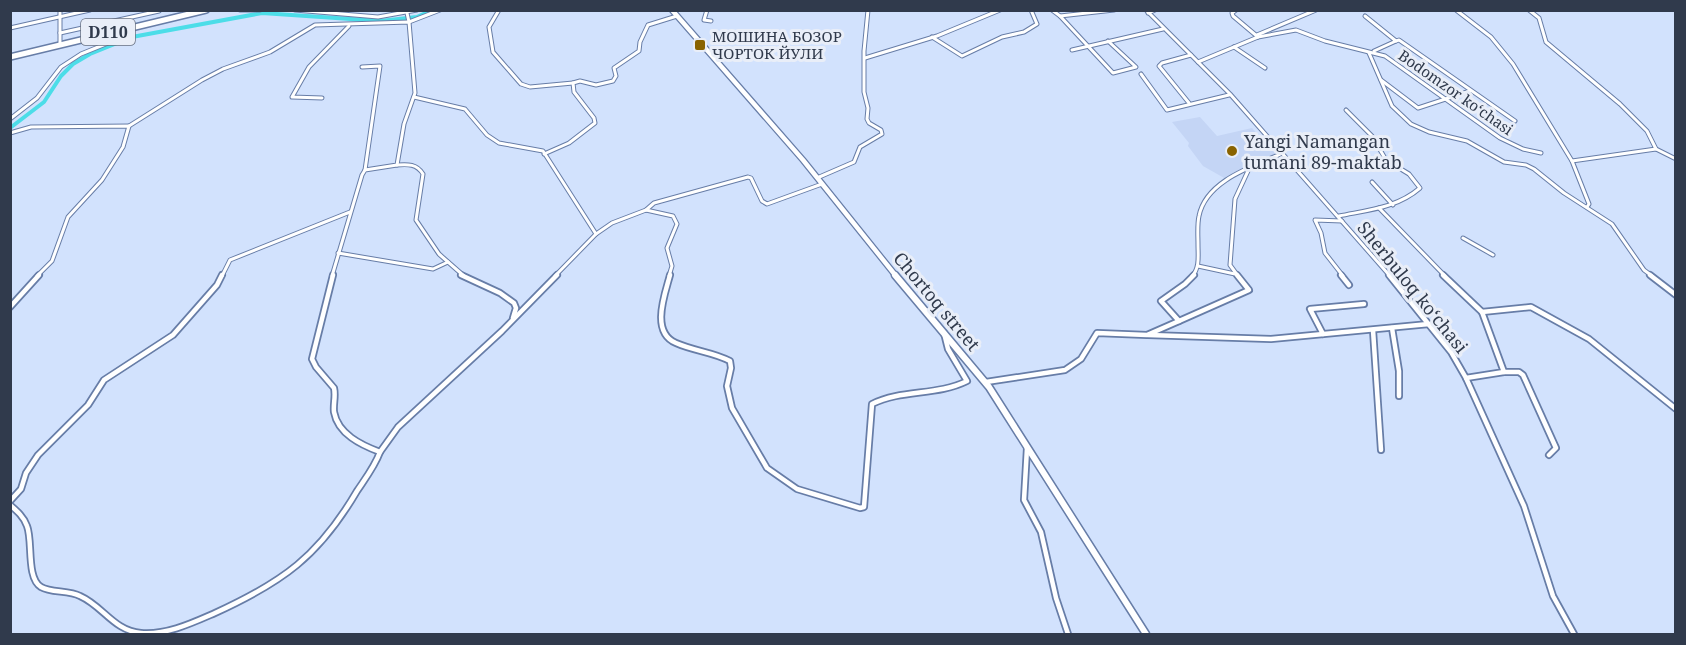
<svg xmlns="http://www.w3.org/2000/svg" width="1686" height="645" font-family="'Noto Serif',serif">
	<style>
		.built { fill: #c4d5f5 }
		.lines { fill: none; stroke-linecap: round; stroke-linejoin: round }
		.canal { stroke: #4cdde8; stroke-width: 4 }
		.minor-far1-casing { stroke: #677da7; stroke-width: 5 }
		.minor-casing { stroke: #677da7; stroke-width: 8 }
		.secondary-far1-casing { stroke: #677da7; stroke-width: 7 }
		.secondary-casing { stroke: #677da7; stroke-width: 9 }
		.primary-casing { stroke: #677da7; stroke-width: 8 }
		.minor-far1 { stroke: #fff; stroke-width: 3 }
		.minor { stroke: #fff; stroke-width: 4.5 }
		.secondary-far1 { stroke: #fff; stroke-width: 4.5 }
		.secondary { stroke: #fff; stroke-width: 6 }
		.primary { stroke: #fff; stroke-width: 5 }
		.poi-dot { fill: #896300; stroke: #e9eef8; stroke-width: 2 }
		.labels { text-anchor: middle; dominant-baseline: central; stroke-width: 6; stroke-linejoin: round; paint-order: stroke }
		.far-poi-label { font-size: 15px; fill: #303a4c; stroke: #e9eef8; text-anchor: start }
		.far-street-label { font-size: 15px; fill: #303a4c; stroke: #e9eef8 }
		.shield { fill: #e9eef8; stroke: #687080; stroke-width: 1.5 }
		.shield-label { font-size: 16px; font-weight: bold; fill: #303a4c }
		.poi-label { font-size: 18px; fill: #303a4c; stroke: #e9eef8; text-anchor: start }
		.street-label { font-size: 18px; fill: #303a4c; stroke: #e9eef8 }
	</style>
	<rect width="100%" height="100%" fill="#d2e2fd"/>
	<path class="built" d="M1200,117L1217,136L1252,128L1277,155L1226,179L1203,166L1188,146L1189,143L1172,122Z"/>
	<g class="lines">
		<path class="canal" d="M10,128L44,102L61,76L73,64L90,54L132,37L262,13L380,21L417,17L432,10"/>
		<defs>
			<g id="minor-far1">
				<path d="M60,10V44"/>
				<path d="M240,10H260"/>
				<path d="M295,10L378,17L417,10"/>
				<path d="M499,10L489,27L493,52L521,84L530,87L573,83"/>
				<path d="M707,10L704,20L711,21"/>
				<path d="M1052,10L1060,16"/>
				<path d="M1146,10L1230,94L1390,276"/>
				<path d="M1236,10L1232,13L1233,16L1258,37"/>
				<path d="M1456,10L1491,37L1513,64L1572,161L1589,204L1587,207"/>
				<path d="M1529,10L1539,18L1546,42L1620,104L1647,131L1656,149L1676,159"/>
				<path d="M407,13L409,22L440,10"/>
				<path d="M1148,13L1155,10"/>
				<path d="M1365,16L1396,41L1374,51"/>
				<path d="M10,28L90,10"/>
				<path d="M60,33L159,11"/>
				<path d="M1257,35L1316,10"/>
				<path d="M932,37L962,56L1002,37L1024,32L1037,24L1031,10"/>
				<path d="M1108,41L1136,67L1113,73L1060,16L1114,10"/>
				<path d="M1396,41L1399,40L1515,121"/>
				<path d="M1234,47L1265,68"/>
				<path d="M1072,50L1163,29"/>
				<path d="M1369,53L1392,106L1411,124L1429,132L1467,141L1504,162L1526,165L1534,169L1564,193L1612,224L1644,270L1652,276"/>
				<path d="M865,58L937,36L1000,10"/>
				<path d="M1198,62L1258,37L1296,30L1325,41L1385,56L1500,138L1523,149L1541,153"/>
				<path d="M362,67L380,66L365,170"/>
				<path d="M1141,74L1167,110L1229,95"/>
				<path d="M1381,80L1418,108L1470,91"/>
				<path d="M414,97L465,109L487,135L499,143L543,151L596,234"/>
				<path d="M322,98L292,97L309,67L349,26"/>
				<path d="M1189,103L1159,66L1162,63L1191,55"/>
				<path d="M10,119L37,98L61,67L81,54L113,41L117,31"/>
				<path d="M129,126L202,80L223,69L270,52L315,25L409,22L415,93L404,124L397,165L365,170L362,175L332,276"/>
				<path d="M10,133L31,127L129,126L123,147L102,180L68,217L52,261L37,276"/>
				<path d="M544,154L569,143L595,123L594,118L574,92L573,83L580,81L596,85L613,81L616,76L614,68L639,51L640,42L648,25L677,16"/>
				<path d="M1572,161L1656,149"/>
				<path d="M397,165C408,164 417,164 423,174L416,220L439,254L464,276"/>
				<path d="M817,178L854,162L860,147L882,134L881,130L869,123L867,119L868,108L864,92V51L868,10"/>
				<path d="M1372,182L1393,205"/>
				<path d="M1379,208L1445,276"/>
				<path d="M646,210L654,203L748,177L751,178L762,201L767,204L822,184"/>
				<path d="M1339,216C1368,210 1397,208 1420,188L1409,174L1386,160L1372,136L1346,110"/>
				<path d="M1342,221L1315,220L1321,233L1325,253L1343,276"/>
				<path d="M1463,238L1493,255"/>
				<path d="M338,253L433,269L448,262"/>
				<path d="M1198,266L1235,274"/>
				<path d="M222,276L230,260L350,212"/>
				<path d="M555,276L596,234L612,223L646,210L673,216L677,224L667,248L672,266L669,276"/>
				<path d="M1192,276C1200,268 1198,255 1198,245C1198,235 1197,225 1199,216C1206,180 1254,166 1283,153"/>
				<path d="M1238,276L1230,265L1235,199L1248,171"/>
			</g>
			<g id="minor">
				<path d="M461,275L500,293L514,303L516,308L513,318"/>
				<path d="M670,275C665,294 650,332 676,343C694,351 713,352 730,361L731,368L727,386L732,408L767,468L797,489L860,508L864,507L872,404C902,389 937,396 967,381L948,349L944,333"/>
				<path d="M1341,275L1349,285"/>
				<path d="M1389,275L1451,352L1466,378L1524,506L1553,596L1574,634"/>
				<path d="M1443,275L1482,312L1504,372L1466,378"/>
				<path d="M1650,275L1676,295"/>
				<path d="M10,307L39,275"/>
				<path d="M1482,312L1531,307L1589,339L1676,409"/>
				<path d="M1179,321L1249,290L1237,275"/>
				<path d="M1392,328L1399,371V396"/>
				<path d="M1373,330L1381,450"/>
				<path d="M1323,334L1310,309L1364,304"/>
				<path d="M1148,335L1271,339L1429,324"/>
				<path d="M1504,372H1519L1523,375L1556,448L1549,455"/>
				<path d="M986,382L1065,370L1081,359L1097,333L1147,335L1179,321L1161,301L1185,284L1194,275"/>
				<path d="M1027,448L1024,500L1041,532L1056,598L1068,634"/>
				<path d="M380,452L398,427L502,331L557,275"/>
				<path d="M10,501L21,489L26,473L38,455L88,405L104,380L173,335L217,285L222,275"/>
				<path d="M10,505C17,511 24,517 27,526C33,541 26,578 41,587C51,593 69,590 80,596C103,606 114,631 141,633C167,635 192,623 215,613C283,582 319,556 357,491C365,479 375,466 380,452C361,445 338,434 334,412C333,404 336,396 334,388L316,367L312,359L333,275"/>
			</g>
			<path id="secondary-far1" d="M672,10L803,160L896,276"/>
			<path id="secondary" d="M895,275L989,387L1146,634"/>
			<path id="primary" d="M10,57L206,10"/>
		</defs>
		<use href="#minor-far1" class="minor-far1-casing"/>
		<use href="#minor" class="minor-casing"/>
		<use href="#secondary-far1" class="secondary-far1-casing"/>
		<use href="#secondary" class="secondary-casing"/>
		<use href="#primary" class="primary-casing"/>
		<use href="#minor-far1" class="minor-far1"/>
		<use href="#minor" class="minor"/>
		<use href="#secondary-far1" class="secondary-far1"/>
		<use href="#secondary" class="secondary"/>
		<use href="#primary" class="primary"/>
	</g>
	<g class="poi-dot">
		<rect x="694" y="39" width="12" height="12" rx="3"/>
		<circle cx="1232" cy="151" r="6"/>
	</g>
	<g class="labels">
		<g class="far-poi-label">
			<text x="712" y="36">МОШИНА БОЗОР<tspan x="712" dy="17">ЧОРТОК ЙУЛИ</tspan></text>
		</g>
		<g class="far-street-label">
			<text transform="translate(1456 92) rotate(35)">Bodomzor koʻchasi</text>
		</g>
		<rect class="shield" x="81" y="19" width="54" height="26" rx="4.5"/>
		<g class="shield-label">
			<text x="108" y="32">D110</text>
		</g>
		<g class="poi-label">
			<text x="1244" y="141">Yangi Namangan<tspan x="1244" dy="21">tumani 89-maktab</tspan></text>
		</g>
		<g class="street-label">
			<text transform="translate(1413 287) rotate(51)">Sherbuloq koʻchasi</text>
			<text transform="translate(937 301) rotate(50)">Chortoq street</text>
		</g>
	</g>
	<rect width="1686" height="645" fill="none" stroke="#303a4c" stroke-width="24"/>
</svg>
